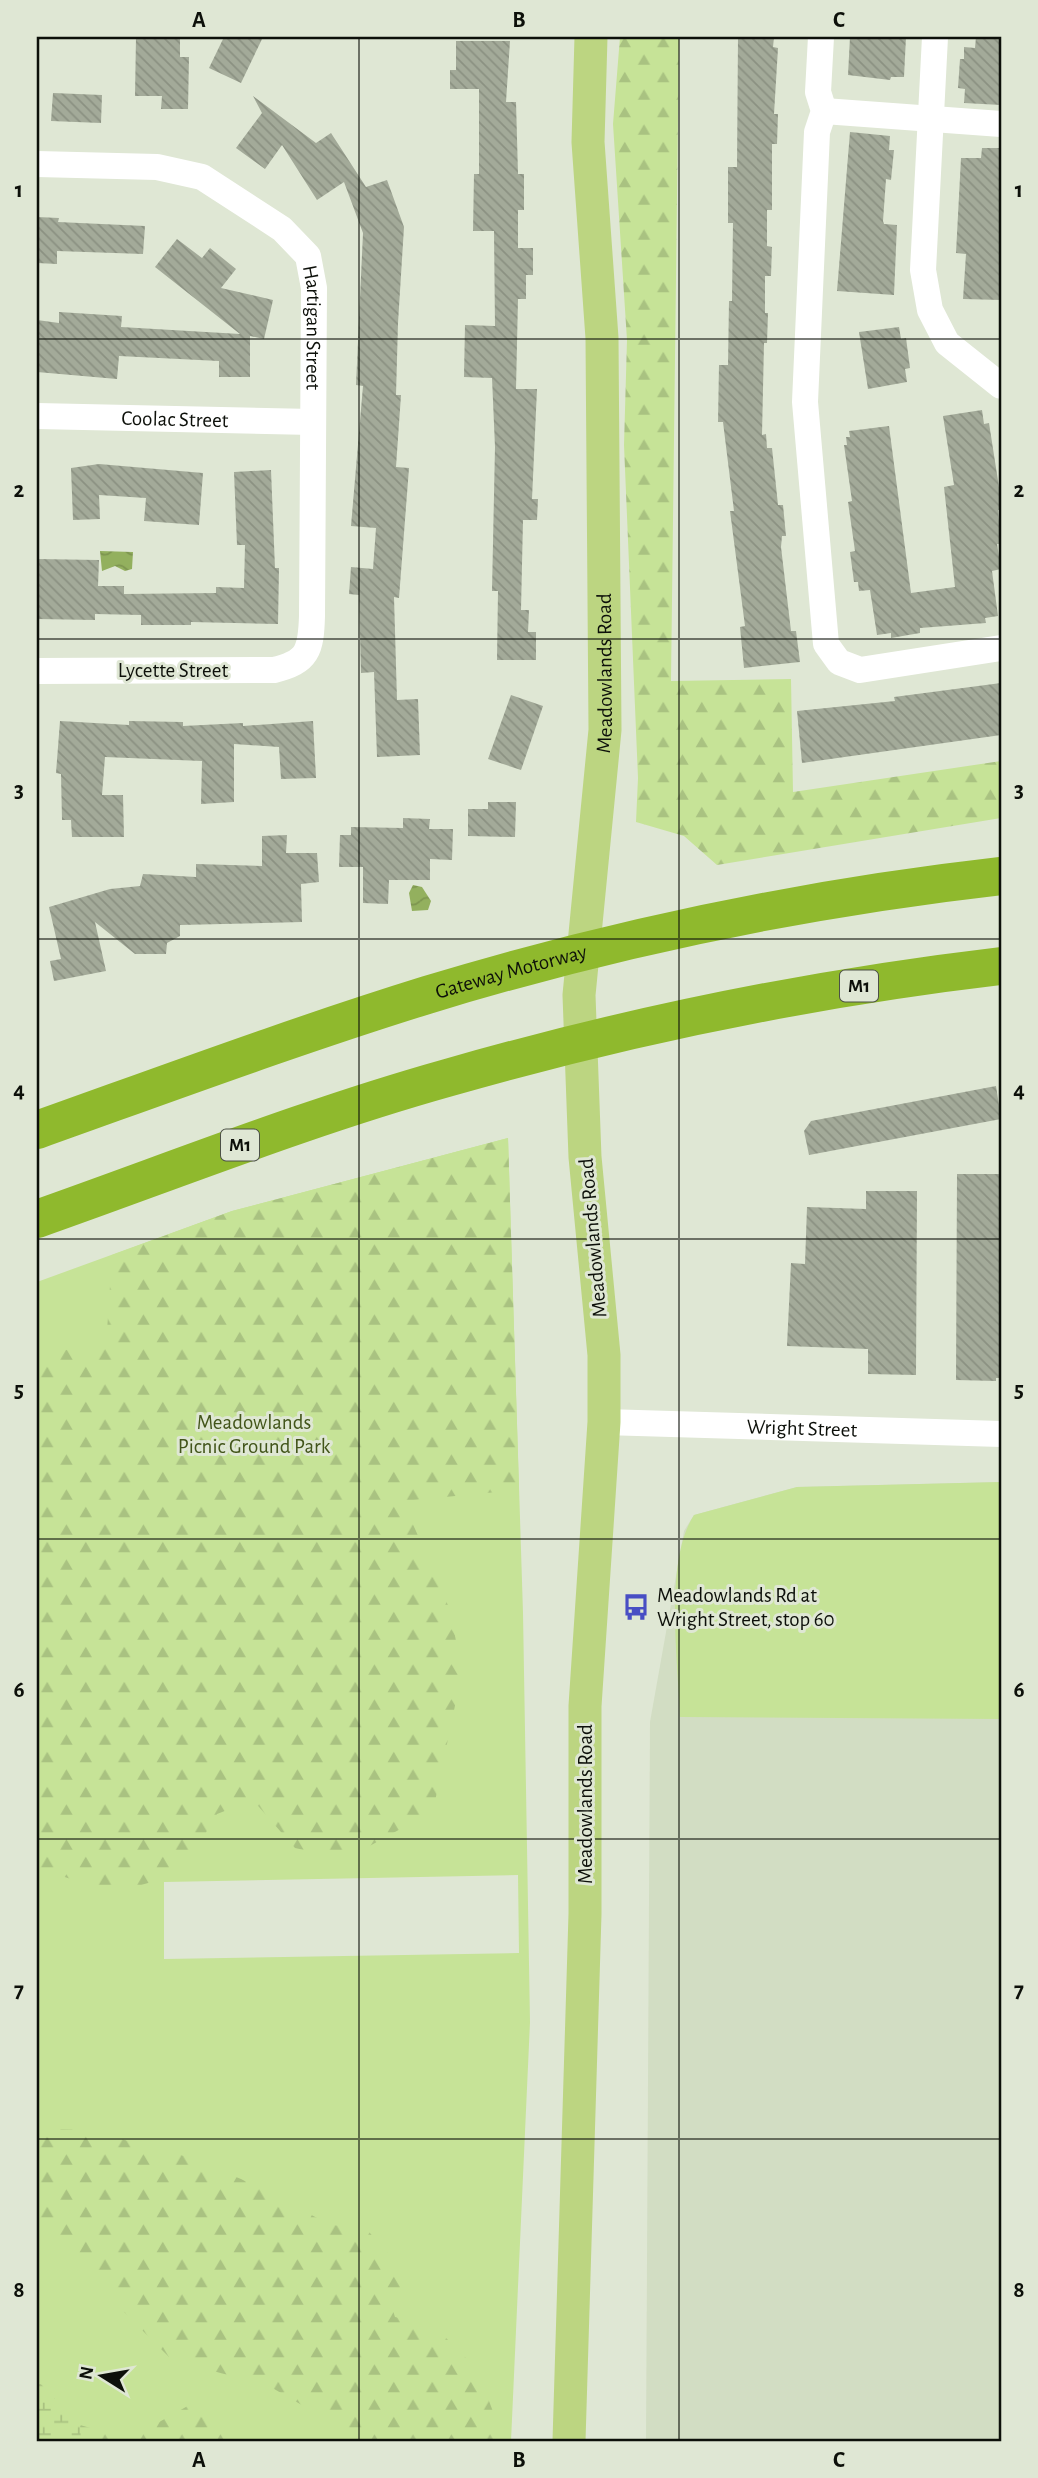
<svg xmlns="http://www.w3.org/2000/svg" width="1038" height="2478" font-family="'Alegreya Sans',sans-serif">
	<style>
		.built { fill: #d2ddc3 }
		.green { fill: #c6e397; fill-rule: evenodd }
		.forest { fill: url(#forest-firs) }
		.wetland { fill: url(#wetland-marsh) }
		.water { fill: url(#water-waves) }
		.building { fill: url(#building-back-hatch) }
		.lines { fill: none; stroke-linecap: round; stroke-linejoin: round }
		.minor { stroke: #fff; stroke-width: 26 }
		.major { stroke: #bcd581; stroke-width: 33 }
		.highway { stroke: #8fb92d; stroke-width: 38 }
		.grid { fill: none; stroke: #0d100a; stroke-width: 2; stroke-opacity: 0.55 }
		.labels { text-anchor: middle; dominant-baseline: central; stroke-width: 6; stroke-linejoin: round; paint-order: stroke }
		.shield { fill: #dfe7d4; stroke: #4c5047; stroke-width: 2 }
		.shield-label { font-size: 19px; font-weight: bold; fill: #0d100a }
		.street-label { font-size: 21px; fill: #0d100a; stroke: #dfe7d4 }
		.park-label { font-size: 21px; fill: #42551a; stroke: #dfe7d4 }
		.poi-label { font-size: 21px; fill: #0d100a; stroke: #dfe7d4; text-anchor: start }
		.neatline { fill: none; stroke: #0d100a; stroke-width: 2.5 }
		.grid-label { font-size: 23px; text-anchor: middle; font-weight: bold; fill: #0d100a }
	</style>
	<defs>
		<pattern id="forest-firs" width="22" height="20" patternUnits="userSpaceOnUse" patternTransform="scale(1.75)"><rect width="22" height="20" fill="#c6e397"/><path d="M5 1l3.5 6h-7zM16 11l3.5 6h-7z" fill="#a9c281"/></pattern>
		<pattern id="wetland-marsh" width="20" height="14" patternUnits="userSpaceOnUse" patternTransform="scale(1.75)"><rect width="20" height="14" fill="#c6e397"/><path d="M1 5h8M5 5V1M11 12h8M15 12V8" fill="none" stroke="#a9c281"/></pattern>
		<pattern id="water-waves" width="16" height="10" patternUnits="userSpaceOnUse" patternTransform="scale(1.75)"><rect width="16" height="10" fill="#93b05e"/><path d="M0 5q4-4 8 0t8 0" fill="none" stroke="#7e9650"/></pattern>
		<pattern id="building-back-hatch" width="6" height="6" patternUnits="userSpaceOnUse" patternTransform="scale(1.75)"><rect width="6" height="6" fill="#a3aa99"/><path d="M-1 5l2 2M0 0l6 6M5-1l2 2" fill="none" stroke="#8b9182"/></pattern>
	</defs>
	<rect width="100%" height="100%" fill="#dfe7d4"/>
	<path class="built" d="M1001,1482V2441H646L650,1722L684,1531L694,1515L797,1487Z"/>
	<g class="green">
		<path d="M508,1138L523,1613L530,2022L511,2441H37V1282L232,1211ZM518,1875L519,1953L164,1959V1882Z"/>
		<path d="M1001,1482V1719L680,1717C678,1661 664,1561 694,1515L797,1487Z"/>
	</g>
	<g class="forest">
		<path d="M620,37H679L671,681L791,679L793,792L1001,761V818L717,865L684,836L636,822L638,778L624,445L627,340L613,124Z"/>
		<path d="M508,1138L519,1490L403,1501L450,1610L462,1672L433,1811L346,1859L295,1848L253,1800L217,1814L182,1873L114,1893L37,1868V1352L106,1347L112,1255L232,1211Z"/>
		<path d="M37,2129L87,2130L181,2155L241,2179L329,2224L369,2232L418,2287L389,2298L395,2317L433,2325L477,2369L504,2441H364L269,2386L172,2360L46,2234L37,2213Z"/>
		<path d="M193,2403L230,2441H81L80,2425L129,2439Z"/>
	</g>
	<path class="wetland" d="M37,2380L80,2425L81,2441H37Z"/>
	<g class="water">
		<path d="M100,551L133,552L132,569L125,571L115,566L102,571Z"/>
		<path d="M413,885L422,887L431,901L428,910L412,911L409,893Z"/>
	</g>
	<g class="building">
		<path d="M136,37H180V57H189L188,109H161L162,96H135Z"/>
		<path d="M224,37H263L241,83L209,68Z"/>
		<path d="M738,37H774L773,47L778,48L774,114H778L777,144H772V210H767V246L772,247L771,276H765V313H768L767,343H764L762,435L766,434L767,448H772L778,505H783L786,536H782L781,547L791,631H796L800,662L744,668L740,627L745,626L730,511H734L723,422H718L719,365H728L729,301H732L733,223H728V167H737Z"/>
		<path d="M850,37H906L904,77H891L890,80L848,75Z"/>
		<path d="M976,37H1001V105L964,103L965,89L958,88L960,59H964V47L975,48Z"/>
		<path d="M456,41H510L506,102H516L518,174H524V210H518V248H533V275H526V299H518L516,389H537L532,499H538L537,520H523L521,610H529L528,632H536V660H497L498,591H492L495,447L492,378L464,377L465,325L495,326L494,231H473L474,174H479V89H450V70H456Z"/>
		<path d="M53,93L102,95L101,123L51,121Z"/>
		<path d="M253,96L316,143L331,133L366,187L387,180L404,227L398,323L396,395H401L396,467L409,468L399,598L394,597L397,700L418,699L420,755L377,757L374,672L361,673L359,595L349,594L351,567L373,569L376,528L351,526L363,386L356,385L363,233L344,182L317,200L282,145L265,169L236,148L262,113Z"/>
		<path d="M850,132L890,136L889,150H894L891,180L886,179L883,221L884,224L897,225L894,295L837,291Z"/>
		<path d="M982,148H1001V300L963,299L966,254L956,253L961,158H981Z"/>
		<path d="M37,217L59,218L58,222L145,226L143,254L57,251V264L37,263Z"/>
		<path d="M177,239L202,258L210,248L236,269L221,288L273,300L264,339L250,336V377H219V361L119,356L117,379L37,372V320L59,323V312L122,316L121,327L240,334L155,267Z"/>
		<path d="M899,327L901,339L906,338L910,368L905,369L907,382L868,389L859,332Z"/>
		<path d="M982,410L984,424L989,423L1001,500V510H998L1001,544H997L1001,569L992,571L998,616L985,618L986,623L920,628V633L891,638V633L877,635L870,590L859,591L858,582H854L850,552L855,551L848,502L852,501L844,445H847L846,437H850L849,431L889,426L911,593L955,587L944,487L954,485L943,416Z"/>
		<path d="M99,464L203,473L199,525L144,521L146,498L99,495L100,519L73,520L71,468Z"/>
		<path d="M271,470L275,568H279L278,624L191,622V625H141V615L95,614V620L37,619V559L99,560L98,586H124V594L216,593V587L244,588L245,545H237L234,472Z"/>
		<path d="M1001,683V735L802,763L797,711L895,701L894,697Z"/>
		<path d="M511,695L543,706L521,770L488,759Z"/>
		<path d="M60,721L129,725V721L183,722V726L243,723V726L313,721L316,778L281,779L279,747L234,744V802L201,804L202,761L105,757L102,795H123L124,837H72L71,820H62L61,774L56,773Z"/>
		<path d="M488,802H516L515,837L468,836V809H488Z"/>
		<path d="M403,818L430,819L429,829H453L452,860L430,859V880H389L388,904L363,903V867H339L340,835H351V827L403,828Z"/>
		<path d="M287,835L286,853H317L319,882L301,884L302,922L180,925V936L167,943L166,954H135L95,922L106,971L54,981L50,961L61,959L49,907L110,889L140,886L143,874L196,877V864L262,866V836Z"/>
		<path d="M996,1086L1001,1119L809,1155L804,1131L811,1121Z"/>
		<path d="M957,1174H1001V1378H996V1381L956,1380Z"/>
		<path d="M866,1191H917L916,1375L868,1374V1349L787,1346L791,1263L805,1264L807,1207L866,1209Z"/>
	</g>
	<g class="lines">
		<g class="minor">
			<path d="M821,37L818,92L824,111L817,132L805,402L826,644L839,662L860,670L1001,648"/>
			<path d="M935,37L923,270L930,310L947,343L1001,386"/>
			<path d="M824,111L1001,124"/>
			<path id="s1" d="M37,164L157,167L202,177L282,229L308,256L314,288L312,616C311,650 308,662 274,670L37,671"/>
			<path id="s2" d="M37,416L313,422"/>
			<path id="s3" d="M604,1422L1001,1434"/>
		</g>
		<path class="major" id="s4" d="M569,2441L585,1914V1706L604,1422V1355L585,1157L579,995L605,730L602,338L588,142L591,37"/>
		<g class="highway">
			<path id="s5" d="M37,1130C166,1084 295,1036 427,995C614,938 807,898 1001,876"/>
			<path d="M37,1219C173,1171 308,1117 447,1078C628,1026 814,988 1001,966"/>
		</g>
	</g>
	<path class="grid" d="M359,37V2441M679,37V2441M37,339H1001M37,639H1001M37,939H1001M37,1239H1001M37,1539H1001M37,1839H1001M37,2139H1001"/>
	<defs>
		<symbol id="bus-bare" viewBox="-9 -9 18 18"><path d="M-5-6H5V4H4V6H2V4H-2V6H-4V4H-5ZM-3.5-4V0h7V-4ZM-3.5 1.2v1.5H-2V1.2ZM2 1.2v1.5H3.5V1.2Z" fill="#484ec4" stroke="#dfe7d4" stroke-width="2.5" paint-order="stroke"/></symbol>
	</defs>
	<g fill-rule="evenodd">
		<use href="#bus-bare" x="617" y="1588" width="38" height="38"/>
	</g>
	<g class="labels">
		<g class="shield">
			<rect x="840" y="970.5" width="38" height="31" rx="5"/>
			<rect x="221" y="1129.5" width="38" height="31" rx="5"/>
		</g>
		<g class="shield-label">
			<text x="859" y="986">M1</text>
			<text x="240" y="1145">M1</text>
		</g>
		<g class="street-label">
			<text stroke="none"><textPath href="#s1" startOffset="371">Hartigan Street</textPath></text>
			<text stroke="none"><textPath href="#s2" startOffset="138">Coolac Street</textPath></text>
			<text x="173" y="670">Lycette Street</text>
			<text stroke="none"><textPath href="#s4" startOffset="1771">Meadowlands Road</textPath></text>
			<text stroke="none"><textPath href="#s5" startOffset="500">Gateway Motorway</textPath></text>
			<text transform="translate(593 1238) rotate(-95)">Meadowlands Road</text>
			<text stroke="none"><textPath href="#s3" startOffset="198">Wright Street</textPath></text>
			<text transform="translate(585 1804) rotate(-90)">Meadowlands Road</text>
		</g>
		<g class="park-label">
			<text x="254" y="1422">Meadowlands<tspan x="254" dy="24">Picnic Ground Park</tspan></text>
		</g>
		<g class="poi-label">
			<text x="657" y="1595">Meadowlands Rd at<tspan x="657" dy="24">Wright Street, stop 60</tspan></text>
		</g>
	</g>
	<rect width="1038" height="2478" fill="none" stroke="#dfe7d4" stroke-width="77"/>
	<g transform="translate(102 2376) rotate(281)" stroke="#dfe7d4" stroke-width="5" paint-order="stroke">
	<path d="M0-5L12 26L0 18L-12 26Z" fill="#0d100a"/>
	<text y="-10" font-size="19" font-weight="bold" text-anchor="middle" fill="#0d100a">N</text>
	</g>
	<rect x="38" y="38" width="962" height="2402" class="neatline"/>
	<g class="grid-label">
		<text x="199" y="27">A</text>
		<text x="519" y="27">B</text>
		<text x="839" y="27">C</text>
		<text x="19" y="197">1</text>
		<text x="1019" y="197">1</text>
		<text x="19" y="497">2</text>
		<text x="1019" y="497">2</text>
		<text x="19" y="797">3</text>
		<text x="1019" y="797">3</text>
		<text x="19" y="1097">4</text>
		<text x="1019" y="1097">4</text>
		<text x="19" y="1397">5</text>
		<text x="1019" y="1397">5</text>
		<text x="19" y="1697">6</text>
		<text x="1019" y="1697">6</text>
		<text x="19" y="1997">7</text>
		<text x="1019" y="1997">7</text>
		<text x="19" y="2297">8</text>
		<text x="1019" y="2297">8</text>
		<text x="199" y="2467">A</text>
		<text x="519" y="2467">B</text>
		<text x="839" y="2467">C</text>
	</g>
</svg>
